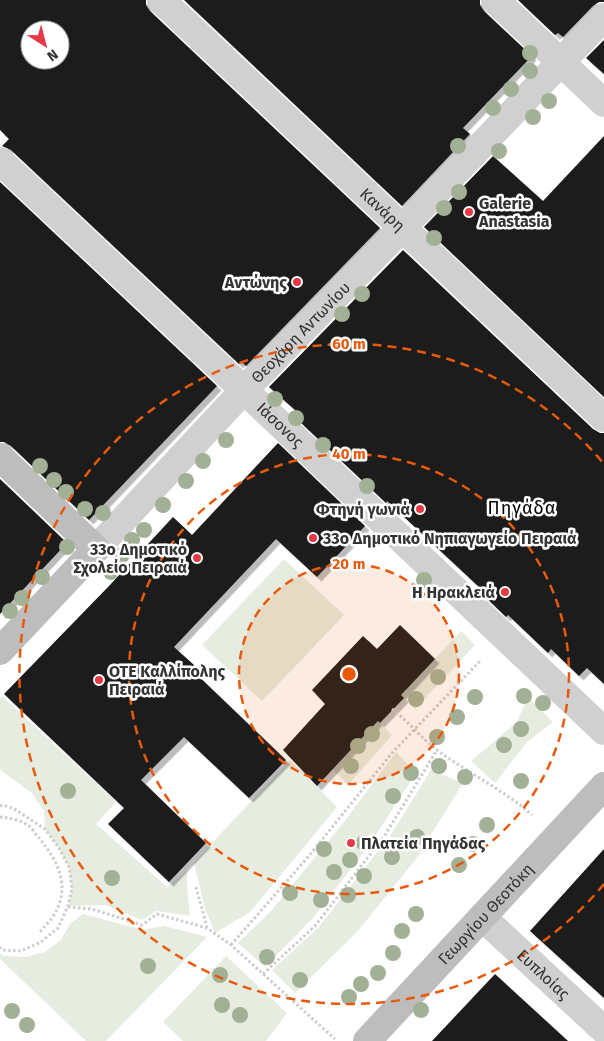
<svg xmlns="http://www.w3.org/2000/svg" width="604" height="1041" font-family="'Fira Sans',sans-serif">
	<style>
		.green { fill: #e6ecdf }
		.building { fill: #1a1a1a; fill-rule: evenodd; filter: url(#shadow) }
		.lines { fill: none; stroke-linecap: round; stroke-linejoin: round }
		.path { stroke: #cdcdcd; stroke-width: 3; stroke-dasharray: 2.5 2.5; stroke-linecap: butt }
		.street { stroke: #d0d0d0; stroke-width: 28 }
		.secondary { stroke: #bdbdbd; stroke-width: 28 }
		.tree { fill: #a2b095 }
		.ring { fill: none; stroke: #e8590c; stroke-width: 2.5; stroke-dasharray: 9 6 }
		.poi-dot { fill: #e63946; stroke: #fff; stroke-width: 2 }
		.labels { text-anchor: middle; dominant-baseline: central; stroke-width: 5; stroke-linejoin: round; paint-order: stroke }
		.poi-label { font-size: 16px; font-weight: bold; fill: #333; stroke: #fff; text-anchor: start }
		.street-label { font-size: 16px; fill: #333; stroke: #fff }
		.neighbourhood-label { font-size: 18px; letter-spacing: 1px; fill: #000; stroke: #fff }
		.centre { fill: #e8590c; stroke: #fff; stroke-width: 2.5 }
		.ring-label { font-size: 15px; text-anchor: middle; font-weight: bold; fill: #e8590c; stroke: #fff; stroke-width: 5; stroke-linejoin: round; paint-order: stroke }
	</style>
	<defs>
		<filter id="shadow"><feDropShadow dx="4.5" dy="4.5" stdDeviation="0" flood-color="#0004"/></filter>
	</defs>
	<rect width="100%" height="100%" fill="#fff"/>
	<g class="green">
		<path d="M284,559L344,615L262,701L202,645Z"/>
		<path d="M461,631L475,645L415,709L401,695Z"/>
		<path d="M2,696L116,802L96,824L167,887L187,871V887L190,916L156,911L142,920L105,905L68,906L72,888L69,867L59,848L45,829L44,811L32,793L0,770V698Z"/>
		<path d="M528,697L553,722L527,742L495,783L471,761L517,722Z"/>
		<path d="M378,721L392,735L348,785L333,770Z"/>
		<path d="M396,752L416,773L370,844L313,918L265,967L238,943L271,911L344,822Z"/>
		<path d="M290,760L337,807L250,912L215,933L205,909L194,862Z"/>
		<path d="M431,770L463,783L416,859L357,932L295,993L272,970L318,928L390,836Z"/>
		<path d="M83,914L142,930L164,926L207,937L106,1041H86L0,959V953L3,956L26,957L45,952L61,940L70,924Z"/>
		<path d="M226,956L287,1013L266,1041H183L163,1022Z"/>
	</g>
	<g class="building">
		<path d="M0,0H146V5L150,11L380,228L246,366L241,361L239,364L11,150L2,146L9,139L0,130ZM30,30H60V60H30Z"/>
		<path d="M184,0H480V5L484,11L532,56L463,128L470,134L402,206Z"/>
		<path d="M518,0H604V2H599L593,6L563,37L558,33L555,35Z"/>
		<path d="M604,40V74L586,58Z"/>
		<path d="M604,136V397L424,227L493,156L543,201Z"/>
		<path d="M0,182L217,386L89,520L11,446L4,442H0Z"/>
		<path d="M403,250L593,429L600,433H604V684L587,668L579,676L551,649L548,653L508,615L506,617L477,589L479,587L387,501L386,503L299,421L303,417L269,387Z"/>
		<path d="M278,443L365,526L317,577L276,539L174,647L194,665L191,669L286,760L249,798L184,737L141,780L206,843L169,882L108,824L124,808L4,694L109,586L173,517L192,535Z"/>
		<path d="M0,479L67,543L0,614Z"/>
		<path d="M400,625L435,659L401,695L404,698L380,723L378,721L317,786L283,750L325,704L312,690L363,636L377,649Z"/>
		<path d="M604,849V998L530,931Z"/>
		<path d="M495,974L568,1041H432Z"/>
	</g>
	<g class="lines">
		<g class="path">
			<path d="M392,709C409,722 421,738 437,750C468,773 504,790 532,815"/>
			<path d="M0,806L4,805L16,810L45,829L59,848L69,867L72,888L68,906L58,928L41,942L21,951L3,950L0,947"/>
			<path d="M0,817C10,818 21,820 29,826C33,829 36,835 39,838C55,858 68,879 59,905C55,916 46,925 39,933"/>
			<path d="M196,887L207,927"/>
			<path d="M68,907L92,909L142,925L157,914L207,928L231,945L335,1039"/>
			<path d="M231,945L308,857L392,753L481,660"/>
			<path d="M263,974L315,926L385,835L437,750"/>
		</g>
		<g class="street">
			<path id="s1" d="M161,0L604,418"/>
			<path d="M495,0L604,103"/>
			<path id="s2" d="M0,161L244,390L604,731"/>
			<path id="s3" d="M96,549L244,390L403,227L604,17"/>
			<path id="s4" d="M482,917L604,1030"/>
		</g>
		<g class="secondary">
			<path d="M0,457L96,549L0,651"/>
			<path id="s5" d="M367,1041L604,786"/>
		</g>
	</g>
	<g class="tree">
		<circle cx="530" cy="53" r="8"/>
		<circle cx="530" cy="71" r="8"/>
		<circle cx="511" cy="89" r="8"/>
		<circle cx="549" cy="101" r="8"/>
		<circle cx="493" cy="108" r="8"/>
		<circle cx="533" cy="117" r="8"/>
		<circle cx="458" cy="146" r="8"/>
		<circle cx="499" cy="151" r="8"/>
		<circle cx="459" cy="192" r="8"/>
		<circle cx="444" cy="208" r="8"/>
		<circle cx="434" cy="238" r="8"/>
		<circle cx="362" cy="294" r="8"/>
		<circle cx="342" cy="314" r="8"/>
		<circle cx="275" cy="399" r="8"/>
		<circle cx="296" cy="418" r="8"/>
		<circle cx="226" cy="440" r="8"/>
		<circle cx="323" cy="445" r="8"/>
		<circle cx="203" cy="461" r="8"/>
		<circle cx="40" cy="466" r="8"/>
		<circle cx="54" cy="480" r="8"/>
		<circle cx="186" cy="481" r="8"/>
		<circle cx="367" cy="486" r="8"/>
		<circle cx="66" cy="492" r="8"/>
		<circle cx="163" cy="505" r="8"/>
		<circle cx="85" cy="509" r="8"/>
		<circle cx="103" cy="513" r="8"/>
		<circle cx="144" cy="530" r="8"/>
		<circle cx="132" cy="540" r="8"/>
		<circle cx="67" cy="547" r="8"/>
		<circle cx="122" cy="555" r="8"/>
		<circle cx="111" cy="572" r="8"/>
		<circle cx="42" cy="577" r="8"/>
		<circle cx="424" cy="580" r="8"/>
		<circle cx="22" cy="598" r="8"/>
		<circle cx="10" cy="611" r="8"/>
		<circle cx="438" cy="677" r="8"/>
		<circle cx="524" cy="696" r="8"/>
		<circle cx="475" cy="697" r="8"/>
		<circle cx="416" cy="699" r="8"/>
		<circle cx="543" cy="703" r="8"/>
		<circle cx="457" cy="717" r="8"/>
		<circle cx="521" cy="729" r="8"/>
		<circle cx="372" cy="734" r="8"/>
		<circle cx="437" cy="737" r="8"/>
		<circle cx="504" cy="745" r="8"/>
		<circle cx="358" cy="746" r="8"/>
		<circle cx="351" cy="766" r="8"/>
		<circle cx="439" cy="766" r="8"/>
		<circle cx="411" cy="773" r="8"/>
		<circle cx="465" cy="777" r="8"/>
		<circle cx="521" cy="781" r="8"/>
		<circle cx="68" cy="791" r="8"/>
		<circle cx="393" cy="796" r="8"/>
		<circle cx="487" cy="825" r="8"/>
		<circle cx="417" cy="837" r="8"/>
		<circle cx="364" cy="843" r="8"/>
		<circle cx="473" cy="844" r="8"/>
		<circle cx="324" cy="849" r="8"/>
		<circle cx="392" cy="857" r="8"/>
		<circle cx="350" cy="860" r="8"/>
		<circle cx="459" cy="865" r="8"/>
		<circle cx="334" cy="872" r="8"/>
		<circle cx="364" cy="876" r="8"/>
		<circle cx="112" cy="878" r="8"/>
		<circle cx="290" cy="893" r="8"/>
		<circle cx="348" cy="895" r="8"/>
		<circle cx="321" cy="900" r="8"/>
		<circle cx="416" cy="914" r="8"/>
		<circle cx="402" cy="931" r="8"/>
		<circle cx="393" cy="953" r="8"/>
		<circle cx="267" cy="957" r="8"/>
		<circle cx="148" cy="966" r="8"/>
		<circle cx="378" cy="973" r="8"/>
		<circle cx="220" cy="975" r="8"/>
		<circle cx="300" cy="980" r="8"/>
		<circle cx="361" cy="984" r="8"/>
		<circle cx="349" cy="997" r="8"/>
		<circle cx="222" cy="1005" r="8"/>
		<circle cx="421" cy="1010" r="8"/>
		<circle cx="12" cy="1011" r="8"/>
		<circle cx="240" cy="1015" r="8"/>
		<circle cx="27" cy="1025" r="8"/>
	</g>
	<circle cx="349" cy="674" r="110" fill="#e8590c" fill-opacity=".12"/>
	<g class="ring">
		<circle cx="349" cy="674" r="110"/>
		<circle cx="349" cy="674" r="220"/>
		<path d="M604 884A330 330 0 1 1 604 464"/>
	</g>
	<g class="poi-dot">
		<circle cx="469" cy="212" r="5"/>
		<circle cx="297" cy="282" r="5"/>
		<circle cx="420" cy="509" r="5"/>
		<circle cx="313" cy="538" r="5"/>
		<circle cx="197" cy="558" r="5"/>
		<circle cx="505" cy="592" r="5"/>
		<circle cx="99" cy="680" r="5"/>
		<circle cx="351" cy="843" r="5"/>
	</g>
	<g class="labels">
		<g class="poi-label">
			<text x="479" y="203">Galerie<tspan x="479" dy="18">Anastasia</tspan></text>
			<text x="287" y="282" text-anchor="end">Αντώνης</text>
			<text x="410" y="509" text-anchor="end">Φτηνή γωνιά</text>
			<text x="323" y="538">33ο Δημοτικό Νηπιαγωγείο Πειραιά</text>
			<text x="187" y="549" text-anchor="end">33ο Δημοτικό<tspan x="187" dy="18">Σχολείο Πειραιά</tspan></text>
			<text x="495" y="592" text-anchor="end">Η Ηρακλειά</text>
			<text x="109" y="671">ΟΤΕ Καλλίπολης<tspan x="109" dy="18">Πειραιά</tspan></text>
			<text x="361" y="843">Πλατεία Πηγάδας</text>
		</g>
		<g class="street-label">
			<text stroke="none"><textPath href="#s1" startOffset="305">Κανάρη</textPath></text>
			<text stroke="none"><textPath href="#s3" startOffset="298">Θεοχάρη Αντωνίου</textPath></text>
			<text stroke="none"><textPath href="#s2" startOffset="385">Ιάσονος</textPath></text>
			<text stroke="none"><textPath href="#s5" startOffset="174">Γεωργίου Θεοτόκη</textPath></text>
			<text stroke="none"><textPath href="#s4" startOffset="84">Ευπλοίας</textPath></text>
		</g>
		<g class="neighbourhood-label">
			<text x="522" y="508">Πηγάδα</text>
		</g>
	</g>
	<circle cx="349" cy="674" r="8" class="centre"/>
	<g class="ring-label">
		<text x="349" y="349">60 m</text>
		<text x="349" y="459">40 m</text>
		<text x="349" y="569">20 m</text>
	</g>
	<g transform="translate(45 45) rotate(144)"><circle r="24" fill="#ffffff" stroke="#adadad"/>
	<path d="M0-4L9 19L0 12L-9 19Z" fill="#e63946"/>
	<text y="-8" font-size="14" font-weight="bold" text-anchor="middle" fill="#333333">N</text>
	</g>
</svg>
